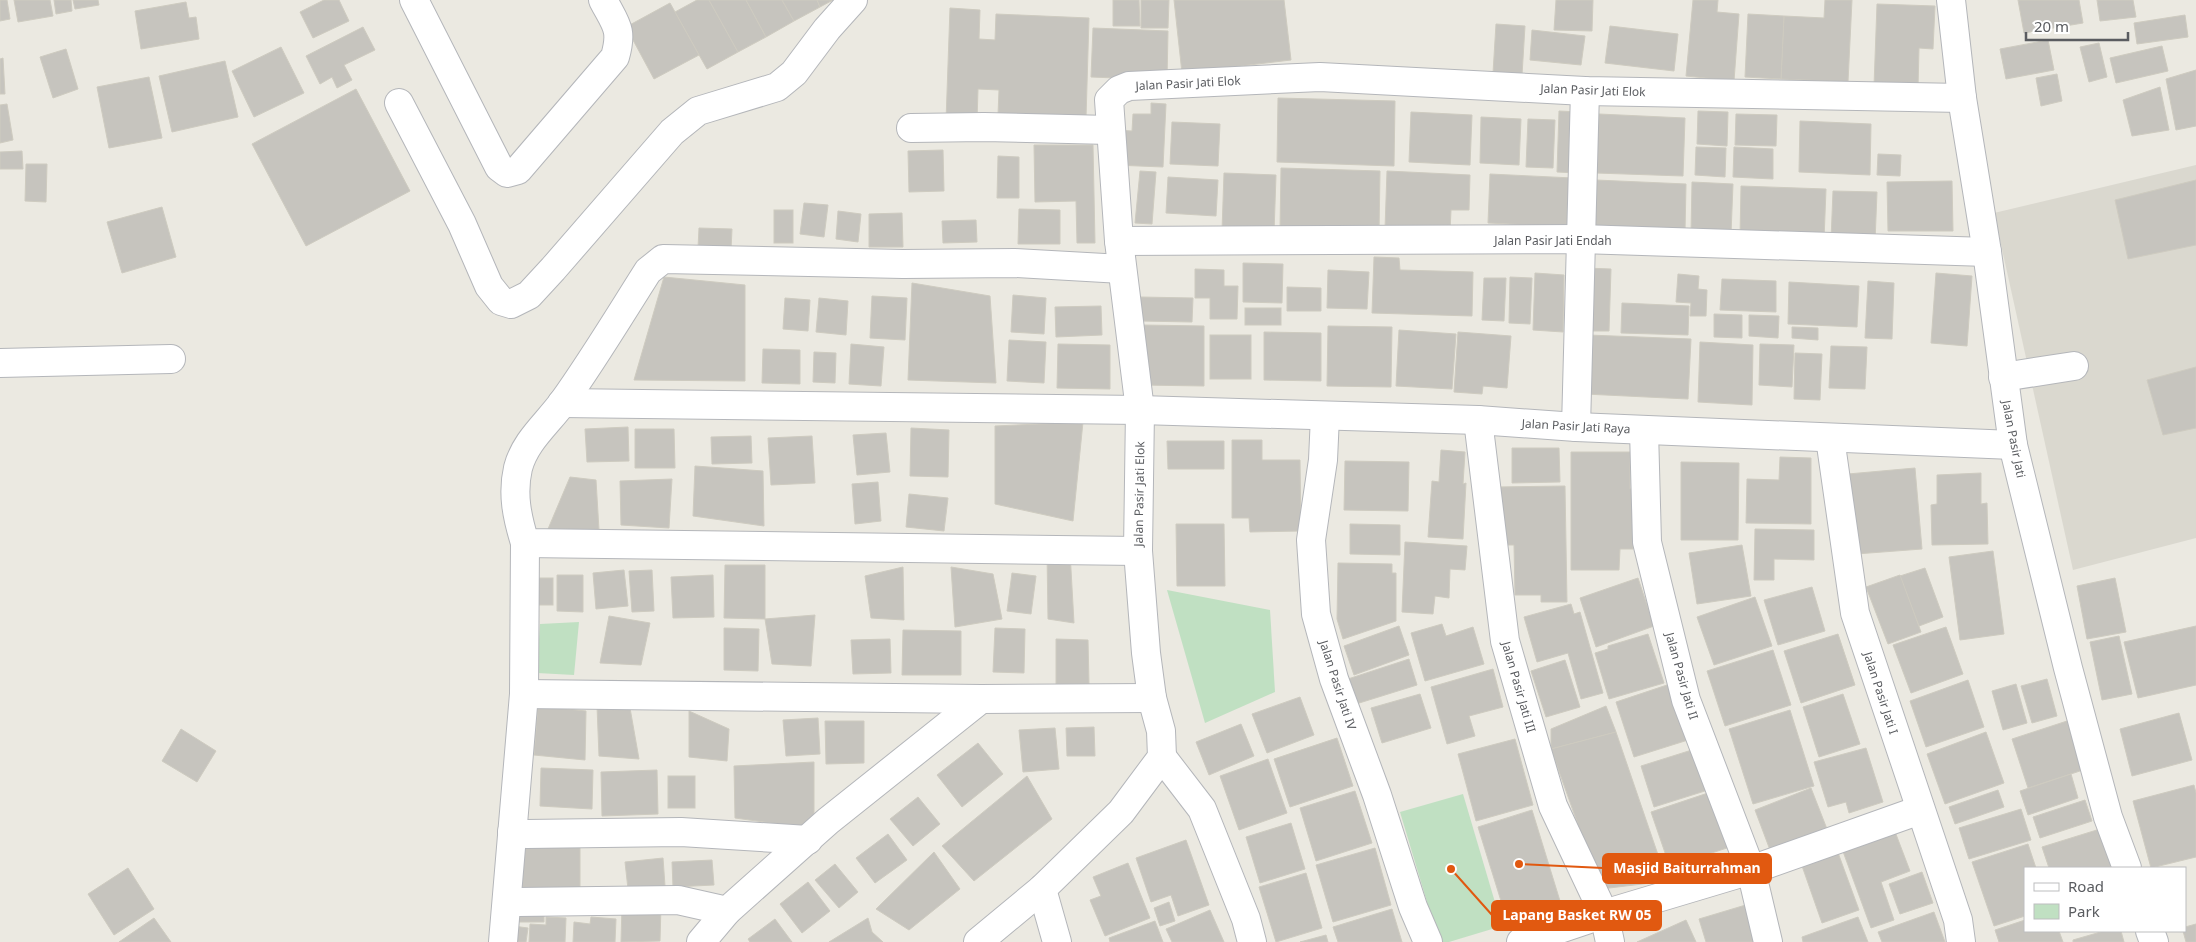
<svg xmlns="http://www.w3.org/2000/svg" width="2196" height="942" font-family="'Noto Sans',sans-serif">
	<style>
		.education { fill: #dad8cf }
		.green { fill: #c0e0c2 }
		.building { fill: #c6c4be; stroke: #cecbc0 }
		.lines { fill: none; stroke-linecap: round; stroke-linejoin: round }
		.minor-casing { stroke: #b4b6ba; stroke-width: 30 }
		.minor { stroke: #fff; stroke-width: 28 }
		.labels { text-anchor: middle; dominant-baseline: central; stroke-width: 4.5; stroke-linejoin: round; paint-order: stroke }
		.street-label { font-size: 12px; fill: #5a5c60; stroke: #fff }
		.leader { fill: none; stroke: #e15910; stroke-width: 2 }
		.callout-dot { fill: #e15910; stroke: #fff; stroke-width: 2 }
		.callout { fill: #e15910; stroke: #e15910; stroke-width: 2 }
		.callout-label { font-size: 14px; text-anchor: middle; font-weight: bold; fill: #fff }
	</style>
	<rect width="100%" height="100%" fill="#ebe9e1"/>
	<path class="education" d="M2196,165V538L2073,570L1994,213Z"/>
	<g class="green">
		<path d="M1167,590L1270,610L1275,692L1205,723Z"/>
		<path d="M579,622L574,675L537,673L540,624Z"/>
		<path d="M1463,794L1502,926L1449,942H1439L1400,812Z"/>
	</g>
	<g class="building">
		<path d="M0,0H7L10,19L0,21Z"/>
		<path d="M14,0H50L53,16L18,22Z"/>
		<path d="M54,0H71L72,11L56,14Z"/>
		<path d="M73,0H98L99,5L75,9Z"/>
		<path d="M324,0H339L349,21L313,38L300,12Z"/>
		<path d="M697,0H709L738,52L707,69L675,12Z"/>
		<path d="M709,0H746L766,37L738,52Z"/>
		<path d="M746,0H782L794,21L766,37Z"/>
		<path d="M782,0H817L820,7L794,21Z"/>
		<path d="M817,0H833L820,7Z"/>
		<path d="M1113,0H1139L1140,26H1113Z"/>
		<path d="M1141,0H1169L1168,28H1141Z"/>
		<path d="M1174,0H1284L1291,60L1182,73Z"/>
		<path d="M1556,0H1593L1592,31L1554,30Z"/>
		<path d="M1693,0H1718L1717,12L1739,14L1734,81L1686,76Z"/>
		<path d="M1825,0H1852L1848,82L1781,79L1784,16L1824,18Z"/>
		<path d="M2018,0H2079L2083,23L2024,33Z"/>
		<path d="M2097,0H2133L2136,17L2100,21Z"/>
		<path d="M186,2L189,18L196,17L199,39L141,49L135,11Z"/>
		<path d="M670,3L699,55L654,79L626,27Z"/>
		<path d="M1877,4L1935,6L1933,49L1919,48L1918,88L1874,86Z"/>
		<path d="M950,8L980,10L979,39L995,40L996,14L1089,18L1086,118L998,115L999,90L978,89L977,121H946Z"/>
		<path d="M1748,14L1784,16L1781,79L1745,77Z"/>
		<path d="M2185,15L2188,37L2137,44L2134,23Z"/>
		<path d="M1496,24L1525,26L1522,75L1493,73Z"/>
		<path d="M1610,26L1678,34L1674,71L1605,63Z"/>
		<path d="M363,27L375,50L344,65L352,80L337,88L332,77L320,84L306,56Z"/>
		<path d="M1093,28L1168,31L1167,80L1091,77Z"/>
		<path d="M1532,30L1585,36L1581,65L1530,60Z"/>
		<path d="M2048,40L2054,70L2006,79L2000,49Z"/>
		<path d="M2099,43L2107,77L2089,82L2080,47Z"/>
		<path d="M2162,46L2168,71L2116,83L2110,58Z"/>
		<path d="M281,47L304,93L254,117L232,71Z"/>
		<path d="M66,49L78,89L53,98L40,57Z"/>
		<path d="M3,58L5,94H0V59Z"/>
		<path d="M225,61L238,117L172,132L159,76Z"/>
		<path d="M2196,70V126L2176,130L2166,79Z"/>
		<path d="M2057,74L2062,101L2041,106L2036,78Z"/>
		<path d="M149,77L162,138L109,148L97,87Z"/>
		<path d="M2160,87L2169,130L2132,136L2123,100Z"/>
		<path d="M356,89L410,191L306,246L252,144Z"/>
		<path d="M1278,98L1395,101L1394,166L1277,162Z"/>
		<path d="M1151,103L1166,104L1163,167L1115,165L1116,130L1132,131L1133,114H1151Z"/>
		<path d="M7,104L13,140L0,143V105Z"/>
		<path d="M1559,111L1580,112L1577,173L1557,172Z"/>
		<path d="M1698,111L1728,112L1727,146L1697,144Z"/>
		<path d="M1411,112L1472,115L1470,165L1409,162Z"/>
		<path d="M1599,114L1685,118L1683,176L1596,173Z"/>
		<path d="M1736,114L1777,115L1776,146L1735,145Z"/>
		<path d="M1481,117L1521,119L1519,165L1480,163Z"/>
		<path d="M1528,119L1555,120L1553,168L1526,167Z"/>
		<path d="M1800,121L1871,124L1870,175L1799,172Z"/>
		<path d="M1172,122L1220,124L1218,166L1170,164Z"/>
		<path d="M1034,145H1093L1095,243H1077L1076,201L1035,202Z"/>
		<path d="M1696,147L1726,148L1725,177L1695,175Z"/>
		<path d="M1734,147L1773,149V179L1733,177Z"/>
		<path d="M943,150L944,191L909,192L908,151Z"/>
		<path d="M22,151L23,169H0V152Z"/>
		<path d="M1878,154L1901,155L1900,176L1877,175Z"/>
		<path d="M998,156L1019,157V198H997Z"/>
		<path d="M26,164H47L46,202L25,201Z"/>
		<path d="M1281,168L1380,171L1379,233L1280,230Z"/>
		<path d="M1140,171L1156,172L1152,224L1135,223Z"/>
		<path d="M1387,171L1470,175L1469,210H1451L1450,232L1385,229Z"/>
		<path d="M1224,173L1276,175L1274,233L1222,231Z"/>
		<path d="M1490,174L1573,178L1571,227L1488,223Z"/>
		<path d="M1168,177L1218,180L1216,216L1166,213Z"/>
		<path d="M1596,180L1686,184L1685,232L1594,228Z"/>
		<path d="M2196,180V245L2128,259L2115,200Z"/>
		<path d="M1952,181L1953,231H1888L1887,182Z"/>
		<path d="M1692,182L1733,184L1731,234L1691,233Z"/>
		<path d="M1741,186L1826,189L1824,240L1740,237Z"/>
		<path d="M1833,191L1877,192L1875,242L1831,240Z"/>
		<path d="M804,203L828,205L824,237L800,234Z"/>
		<path d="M162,207L176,257L122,273L107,222Z"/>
		<path d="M1019,209L1060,210V244H1018Z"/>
		<rect x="774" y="210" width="19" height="33"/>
		<path d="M838,211L861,214L858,242L836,239Z"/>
		<path d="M902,213L903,247H869V214Z"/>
		<path d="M976,220L977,242L943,243L942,221Z"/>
		<path d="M699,228L732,229L731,250L698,248Z"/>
		<path d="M1374,257L1399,258L1400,270L1473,272L1472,316L1372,313Z"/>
		<path d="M1243,263L1283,264L1282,303L1243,302Z"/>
		<path d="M1585,268L1611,269L1609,331H1583Z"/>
		<path d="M1195,269L1224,270V286H1238L1237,319H1210V298H1195Z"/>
		<path d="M1328,270L1369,272L1367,309L1327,308Z"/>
		<path d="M1535,273L1564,275L1563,332L1533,330Z"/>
		<path d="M1936,273L1972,276L1967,346L1931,343Z"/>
		<path d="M1678,274L1699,276L1698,289L1707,290L1706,316H1690L1691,303L1676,302Z"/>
		<path d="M664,277L745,285V381L634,380Z"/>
		<path d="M1510,277L1532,278L1530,324L1509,323Z"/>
		<path d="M1484,278H1506L1504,321L1482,320Z"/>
		<path d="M1722,279L1776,281V312L1720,310Z"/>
		<path d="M1868,281L1894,283L1892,339L1865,338Z"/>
		<path d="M1789,282L1859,286L1857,327L1788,324Z"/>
		<path d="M912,283L990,296L996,383L908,380Z"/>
		<path d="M1287,287L1321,288V311H1287Z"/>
		<path d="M1013,295L1046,298L1044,334L1011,332Z"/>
		<path d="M872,296L907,298L905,340L870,338Z"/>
		<path d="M1140,297L1193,298L1192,322L1140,321Z"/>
		<path d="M785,298L810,300L808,331L783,329Z"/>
		<path d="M819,298L848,301L846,335L816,332Z"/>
		<path d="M1622,303L1689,306L1688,335L1621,333Z"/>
		<path d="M1101,306L1102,335L1056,337L1055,307Z"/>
		<rect x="1245" y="308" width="36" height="17"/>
		<path d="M1714,314L1742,315V338L1714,337Z"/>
		<path d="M1749,315L1779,316L1778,338L1749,336Z"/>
		<path d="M1142,325L1204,326V386L1142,385Z"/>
		<path d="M1328,326L1392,327L1391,387L1327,386Z"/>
		<path d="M1792,327L1818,328V340L1792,338Z"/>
		<path d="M1399,330L1456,334L1452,389L1396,386Z"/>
		<path d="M1264,332L1321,333V381L1264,380Z"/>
		<path d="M1458,332L1511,336L1507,388L1483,386L1482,394L1454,392Z"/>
		<rect x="1210" y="335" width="41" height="44"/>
		<path d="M1588,335L1691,339L1688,399L1585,394Z"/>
		<path d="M1009,340L1046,342L1044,383L1007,381Z"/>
		<path d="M1700,342L1753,345L1752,405L1698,402Z"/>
		<path d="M851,344L884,347L881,386L849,384Z"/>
		<path d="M1058,344L1110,345V389L1057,388Z"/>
		<path d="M1760,344L1794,345L1792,387L1759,385Z"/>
		<path d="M1831,346L1867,347L1865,389L1829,388Z"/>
		<path d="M763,349L800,350V384L762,383Z"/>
		<path d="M814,352L836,353L835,383L813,382Z"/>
		<path d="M1795,353L1822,354L1820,400L1794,399Z"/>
		<path d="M2196,367V428L2163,435L2147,380Z"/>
		<path d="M1083,422L1073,521L995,504V426Z"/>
		<path d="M628,427L629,461L587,462L585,429Z"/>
		<path d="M911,428L949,430L948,477L910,476Z"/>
		<path d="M635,429H674L675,468H635Z"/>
		<path d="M886,433L890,472L857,475L853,435Z"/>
		<path d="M751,436L752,463L712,464L711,437Z"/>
		<path d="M812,436L815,483L771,485L768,438Z"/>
		<path d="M1232,440H1262V460H1300L1301,531L1250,532L1249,518H1232Z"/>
		<path d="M1167,441H1224V469H1168Z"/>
		<path d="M1512,448H1559L1560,482L1512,483Z"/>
		<path d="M1441,450L1465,452L1463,484L1466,483L1463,539L1428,537L1432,481L1439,482Z"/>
		<path d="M1571,452H1630V489H1639V519H1633V549H1620L1619,570H1571Z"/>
		<path d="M1780,457L1811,458V524L1746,523L1747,479L1779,480Z"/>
		<path d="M1345,461L1409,462L1408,511L1344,510Z"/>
		<path d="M1681,462L1739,463L1738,540H1681Z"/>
		<path d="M695,466L763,471L764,526L693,516Z"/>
		<path d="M1915,468L1922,549L1856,554L1848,474Z"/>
		<path d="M1981,473V504L1987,503L1988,544L1932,545L1931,505L1937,504V475Z"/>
		<path d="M570,477L596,480L599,530L548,529Z"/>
		<path d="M672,479L669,528L621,525L620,481Z"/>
		<path d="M878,482L881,521L855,524L852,484Z"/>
		<path d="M1565,486L1567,602H1541V595H1515L1514,545H1497L1496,487Z"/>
		<path d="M909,494L948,498L944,531L906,527Z"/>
		<path d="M1176,524H1224L1225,586H1177Z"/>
		<path d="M1350,524L1400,525V555L1350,554Z"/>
		<path d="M1755,529L1814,530V560L1774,559V580H1754Z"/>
		<path d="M1405,542L1467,546L1465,570L1450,569L1449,598L1435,596L1433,614L1402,612Z"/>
		<path d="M1742,545L1751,596L1697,604L1689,553Z"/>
		<path d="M1993,551L2004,634L1960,640L1949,557Z"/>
		<path d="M1047,552H1070L1074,623L1048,619Z"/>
		<path d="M1338,563L1392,564V573H1396V621L1343,639L1337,619Z"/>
		<path d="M725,565H765V619L724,618Z"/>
		<path d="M903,567L904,620L871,618L865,576Z"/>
		<path d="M951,567L993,574L1002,619L955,627Z"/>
		<path d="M1925,568L1943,617L1919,626L1900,576Z"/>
		<path d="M624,570L628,606L596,609L593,573Z"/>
		<path d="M652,570L654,611L632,612L629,571Z"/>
		<path d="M1012,573L1036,576L1031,614L1007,611Z"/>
		<path d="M557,575H583V612L557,611Z"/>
		<path d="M713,575L714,617L673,618L671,577Z"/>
		<path d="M1900,575L1921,632L1888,644L1866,587Z"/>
		<rect x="534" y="578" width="19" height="27"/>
		<path d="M1638,578L1654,626L1596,647L1580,598Z"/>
		<path d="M2115,578L2126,632L2087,639L2077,586Z"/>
		<path d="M1812,587L1825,631L1778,645L1764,600Z"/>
		<path d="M1755,597L1772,646L1714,665L1697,617Z"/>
		<path d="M1571,604L1574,614L1580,612L1603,693L1581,699L1568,653L1537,662L1524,617Z"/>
		<path d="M815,615L811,666L772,664L765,619Z"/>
		<path d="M609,616L650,623L641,665L600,663Z"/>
		<path d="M1442,624L1446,636L1473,627L1484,664L1425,681L1411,633Z"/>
		<path d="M1399,626L1409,655L1354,675L1344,646Z"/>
		<path d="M2196,626V685L2138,698L2124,642Z"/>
		<path d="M1946,627L1963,674L1911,693L1893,645Z"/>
		<path d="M724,628L759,629L758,671L724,670Z"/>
		<path d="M995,628L1025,629L1024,673L993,672Z"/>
		<path d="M903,630L961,631V675H902Z"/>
		<path d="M1648,634L1664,683L1609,699L1595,653L1608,649V646Z"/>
		<path d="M1838,634L1855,685L1801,703L1784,651Z"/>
		<path d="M2119,636L2132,694L2102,700L2090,642Z"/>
		<path d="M890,639L891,673L853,674L851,640Z"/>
		<path d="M1056,639L1088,640L1089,684H1056Z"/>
		<path d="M1773,650L1791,705L1725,726L1707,671Z"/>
		<path d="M1409,659L1417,685L1356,704L1348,679Z"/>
		<path d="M1565,660L1580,707L1546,717L1531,671Z"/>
		<path d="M1493,669L1503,707L1469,716L1475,736L1447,744L1431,687Z"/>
		<path d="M2047,679L2057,716L2032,723L2021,686Z"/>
		<path d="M1968,680L1984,727L1926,747L1910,701Z"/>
		<path d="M1670,684L1688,740L1634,757L1616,702Z"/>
		<path d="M2016,684L2027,723L2003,730L1992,691Z"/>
		<path d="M1420,694L1431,728L1382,743L1371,708Z"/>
		<path d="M1843,694L1860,744L1819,757L1803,707Z"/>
		<path d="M1300,697L1314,735L1267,753L1252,714Z"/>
		<path d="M538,706L586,711L585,760L534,755Z"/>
		<path d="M597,706L630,708L639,759L599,756Z"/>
		<path d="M1606,706L1616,732L1551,749V729Z"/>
		<path d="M1790,710L1814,786L1753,804L1729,729Z"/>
		<path d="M689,711L729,729L727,761L689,757Z"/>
		<path d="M2179,713L2192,760L2132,776L2120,729Z"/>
		<path d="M818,718L820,754L786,756L783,720Z"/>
		<path d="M825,721H864V763L826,764Z"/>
		<path d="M2067,721L2083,770L2028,788L2012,739Z"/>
		<path d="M1241,724L1254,756L1209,775L1196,742Z"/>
		<path d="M1094,727L1095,756H1067L1066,728Z"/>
		<path d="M1055,728L1059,769L1023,772L1019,730Z"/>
		<path d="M181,729L216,751L197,782L162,761Z"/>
		<path d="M1616,732L1667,881L1601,889L1551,749Z"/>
		<path d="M1986,732L2004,783L1945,804L1927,754Z"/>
		<path d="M1337,738L1353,786L1290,807L1274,759Z"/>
		<path d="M1515,739L1533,805L1476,821L1458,754Z"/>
		<path d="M978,743L1003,774L962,807L937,775Z"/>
		<path d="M1866,748L1883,802L1849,813L1846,802L1828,807L1814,762Z"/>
		<path d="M1695,749L1708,790L1654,807L1641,766Z"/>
		<path d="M1268,759L1287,813L1239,830L1220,776Z"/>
		<path d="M814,762V829L735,818L734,766Z"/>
		<path d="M541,768L593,770L592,809L540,806Z"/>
		<path d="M657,770L658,814L602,816L601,772Z"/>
		<path d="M2071,774L2078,798L2028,815L2020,791Z"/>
		<rect x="668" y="776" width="27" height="32"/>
		<path d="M1027,776L1052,819L974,881L942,846Z"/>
		<path d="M2194,785L2196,793V857L2151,868L2133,801Z"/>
		<path d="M1811,788L1827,829L1770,850L1755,810Z"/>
		<path d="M1998,790L2004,807L1955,824L1949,807Z"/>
		<path d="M1355,791L1372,843L1316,861L1300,808Z"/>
		<path d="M1711,792L1730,847L1690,860L1693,869L1673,876L1651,812Z"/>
		<path d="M918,797L940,824L913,846L890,819Z"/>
		<path d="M2085,800L2092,821L2040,838L2033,817Z"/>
		<path d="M2021,809L2031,840L1969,859L1959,828Z"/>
		<path d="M1532,810L1560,901L1506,917L1478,827Z"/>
		<path d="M1291,823L1305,869L1260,883L1246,837Z"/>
		<path d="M1894,829L1910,871L1881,882L1894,920L1871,928L1841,846Z"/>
		<path d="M2100,829L2113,868H2049L2042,847Z"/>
		<path d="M888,834L907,860L875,883L856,858Z"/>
		<path d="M1186,840L1209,905L1178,916L1171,895L1151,902L1136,858Z"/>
		<path d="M580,842V895H520V843Z"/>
		<path d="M2028,844L2036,868H2025V916L1994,926L1972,862Z"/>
		<path d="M1375,848L1391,905L1333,922L1316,865Z"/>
		<path d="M1837,850L1859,910L1822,923L1801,863Z"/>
		<path d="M934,852L960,889L909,930L876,909Z"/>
		<path d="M663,858L665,886L628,889L625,862Z"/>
		<path d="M712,860L714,885L673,887L672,862Z"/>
		<path d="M1128,863L1150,918L1105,936L1090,900L1101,896L1093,877Z"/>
		<path d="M835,864L858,892L839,908L815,880Z"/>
		<path d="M128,868L154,909L114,935L88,894Z"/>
		<path d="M1922,872L1933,903L1900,914L1889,884Z"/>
		<path d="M1306,873L1322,928L1276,942L1259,887Z"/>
		<path d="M808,882L830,911L802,933L780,904Z"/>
		<path d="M1169,902L1175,921L1160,926L1154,908Z"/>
		<path d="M622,904L661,905L660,941L621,942Z"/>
		<path d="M1749,904L1762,942H1706L1699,919Z"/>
		<path d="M516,907L544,913V922H516Z"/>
		<path d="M1392,909L1402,942H1338L1333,927Z"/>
		<path d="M1210,910L1224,942H1172L1166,929Z"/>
		<path d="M1934,912L1945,942H1882L1878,932Z"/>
		<path d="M546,917L566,918L565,942H529L530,924L546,925Z"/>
		<path d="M591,917L616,919L615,942H573L574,922L590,924Z"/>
		<path d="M1858,917L1868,942H1803L1802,937Z"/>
		<path d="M154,918L171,942H119Z"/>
		<path d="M868,918L872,932L883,942H829Z"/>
		<path d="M775,919L792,942H750L748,939Z"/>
		<path d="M1686,920L1696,942H1637Z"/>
		<path d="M2025,920V931H2059L2063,942H1999L1995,930Z"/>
		<path d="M1155,921L1163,942H1110L1109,938Z"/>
		<path d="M2196,924V942H2186L2183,931H2185V927Z"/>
		<path d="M513,926L528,928L526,942H511Z"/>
		<path d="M2104,931H2121L2124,942H2073V940Z"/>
		<path d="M1326,935L1328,942H1300Z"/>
	</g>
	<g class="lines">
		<defs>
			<g id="minor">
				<path d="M414,0L499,167L507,173L518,170L615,57C623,29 616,25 603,0"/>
				<path d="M1951,0L1962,98L1987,252L2013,445L2068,668L2108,817L2127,868"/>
				<path d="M399,103L462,224L489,286L501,301L511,304L529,295L553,269L672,132L698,111L777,87L794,73L827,29L853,0"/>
				<path d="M911,128L984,127L1110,130"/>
				<path d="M1119,241L1580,239L1987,252"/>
				<path d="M1122,269L1015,263L903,264L663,259L648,271C620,315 593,360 563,402C547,424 525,441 518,468C512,494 517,517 525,543L1138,551"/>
				<path d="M0,363L171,359"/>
				<path d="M2003,377L2074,366"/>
				<path d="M562,403L1140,410L1478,420L1576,427L2013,445"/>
				<path d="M1325,416L1323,460L1311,540L1316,614L1334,679L1377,795L1413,907L1428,942"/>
				<path d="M1478,420L1505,641L1553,806L1604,914L1610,942"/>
				<path d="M1576,427L1585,91"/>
				<path d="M1644,430L1647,542L1686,700L1751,870L1768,942"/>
				<path d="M1830,438L1855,613L1958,920L1961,942"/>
				<path d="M524,694L981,699L1152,698"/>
				<path d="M1162,757L1202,809L1246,919L1252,942"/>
				<path d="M512,832L526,834L681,832L808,840"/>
				<path d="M1042,889L1057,942"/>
				<path d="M507,900L518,902L678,900L727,911L828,821L981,699"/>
				<path d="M2150,931L2154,942"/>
				<path d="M503,942L524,694L525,543"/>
				<path d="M701,942L727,911"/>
				<path d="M978,942L1042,889L1121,812L1162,757L1161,731L1152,698L1146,653L1138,551L1140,410L1119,241L1109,100L1119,90L1129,86L1320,77L1585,91L1962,98"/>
				<path d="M1521,942L1604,914L1751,870L1920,810"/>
			</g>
		</defs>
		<use href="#minor" class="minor-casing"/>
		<use href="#minor" class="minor"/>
	</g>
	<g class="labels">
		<g class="street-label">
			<text transform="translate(1188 83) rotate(-3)">Jalan Pasir Jati Elok</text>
			<text transform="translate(1593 90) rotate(2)">Jalan Pasir Jati Elok</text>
			<text x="1553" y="240">Jalan Pasir Jati Endah</text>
			<text transform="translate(1576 426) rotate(3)">Jalan Pasir Jati Raya</text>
			<text transform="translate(2014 439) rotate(79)">Jalan Pasir Jati</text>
			<text transform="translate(1139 494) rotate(-89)">Jalan Pasir Jati Elok</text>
			<text transform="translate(1682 676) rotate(74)">Jalan Pasir Jati II</text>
			<text transform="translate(1338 685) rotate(72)">Jalan Pasir Jati IV</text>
			<text transform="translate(1519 687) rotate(74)">Jalan Pasir Jati III</text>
			<text transform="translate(1881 693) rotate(72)">Jalan Pasir Jati I</text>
		</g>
	</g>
	<path class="leader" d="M1519 864L1603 868M1451 869L1492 915"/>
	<g class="callout-dot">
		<circle cx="1519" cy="864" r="5"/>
		<circle cx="1451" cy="869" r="5"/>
	</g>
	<g class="callout">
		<rect x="1603" y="854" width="168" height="29" rx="5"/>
		<rect x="1492" y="901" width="169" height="29" rx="5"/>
	</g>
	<g class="callout-label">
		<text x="1687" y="873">Masjid Baiturrahman</text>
		<text x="1577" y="920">Lapang Basket RW 05</text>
	</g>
	<rect x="2024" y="867" width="162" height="65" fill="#ffffff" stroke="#bdbebf"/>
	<rect x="2034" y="883" width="25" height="8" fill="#ffffff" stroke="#bdbebf"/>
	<text x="2068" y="892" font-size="15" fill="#5a5c60">Road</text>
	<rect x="2034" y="904" width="25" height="15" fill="#c0e0c2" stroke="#bdbebf"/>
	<text x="2068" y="917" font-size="15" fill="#5a5c60">Park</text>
	<path d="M2026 32v8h102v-8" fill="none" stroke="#5a5c60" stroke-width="2.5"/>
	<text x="2034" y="32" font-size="15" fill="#5a5c60" stroke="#ffffff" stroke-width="4" paint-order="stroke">20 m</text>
</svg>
